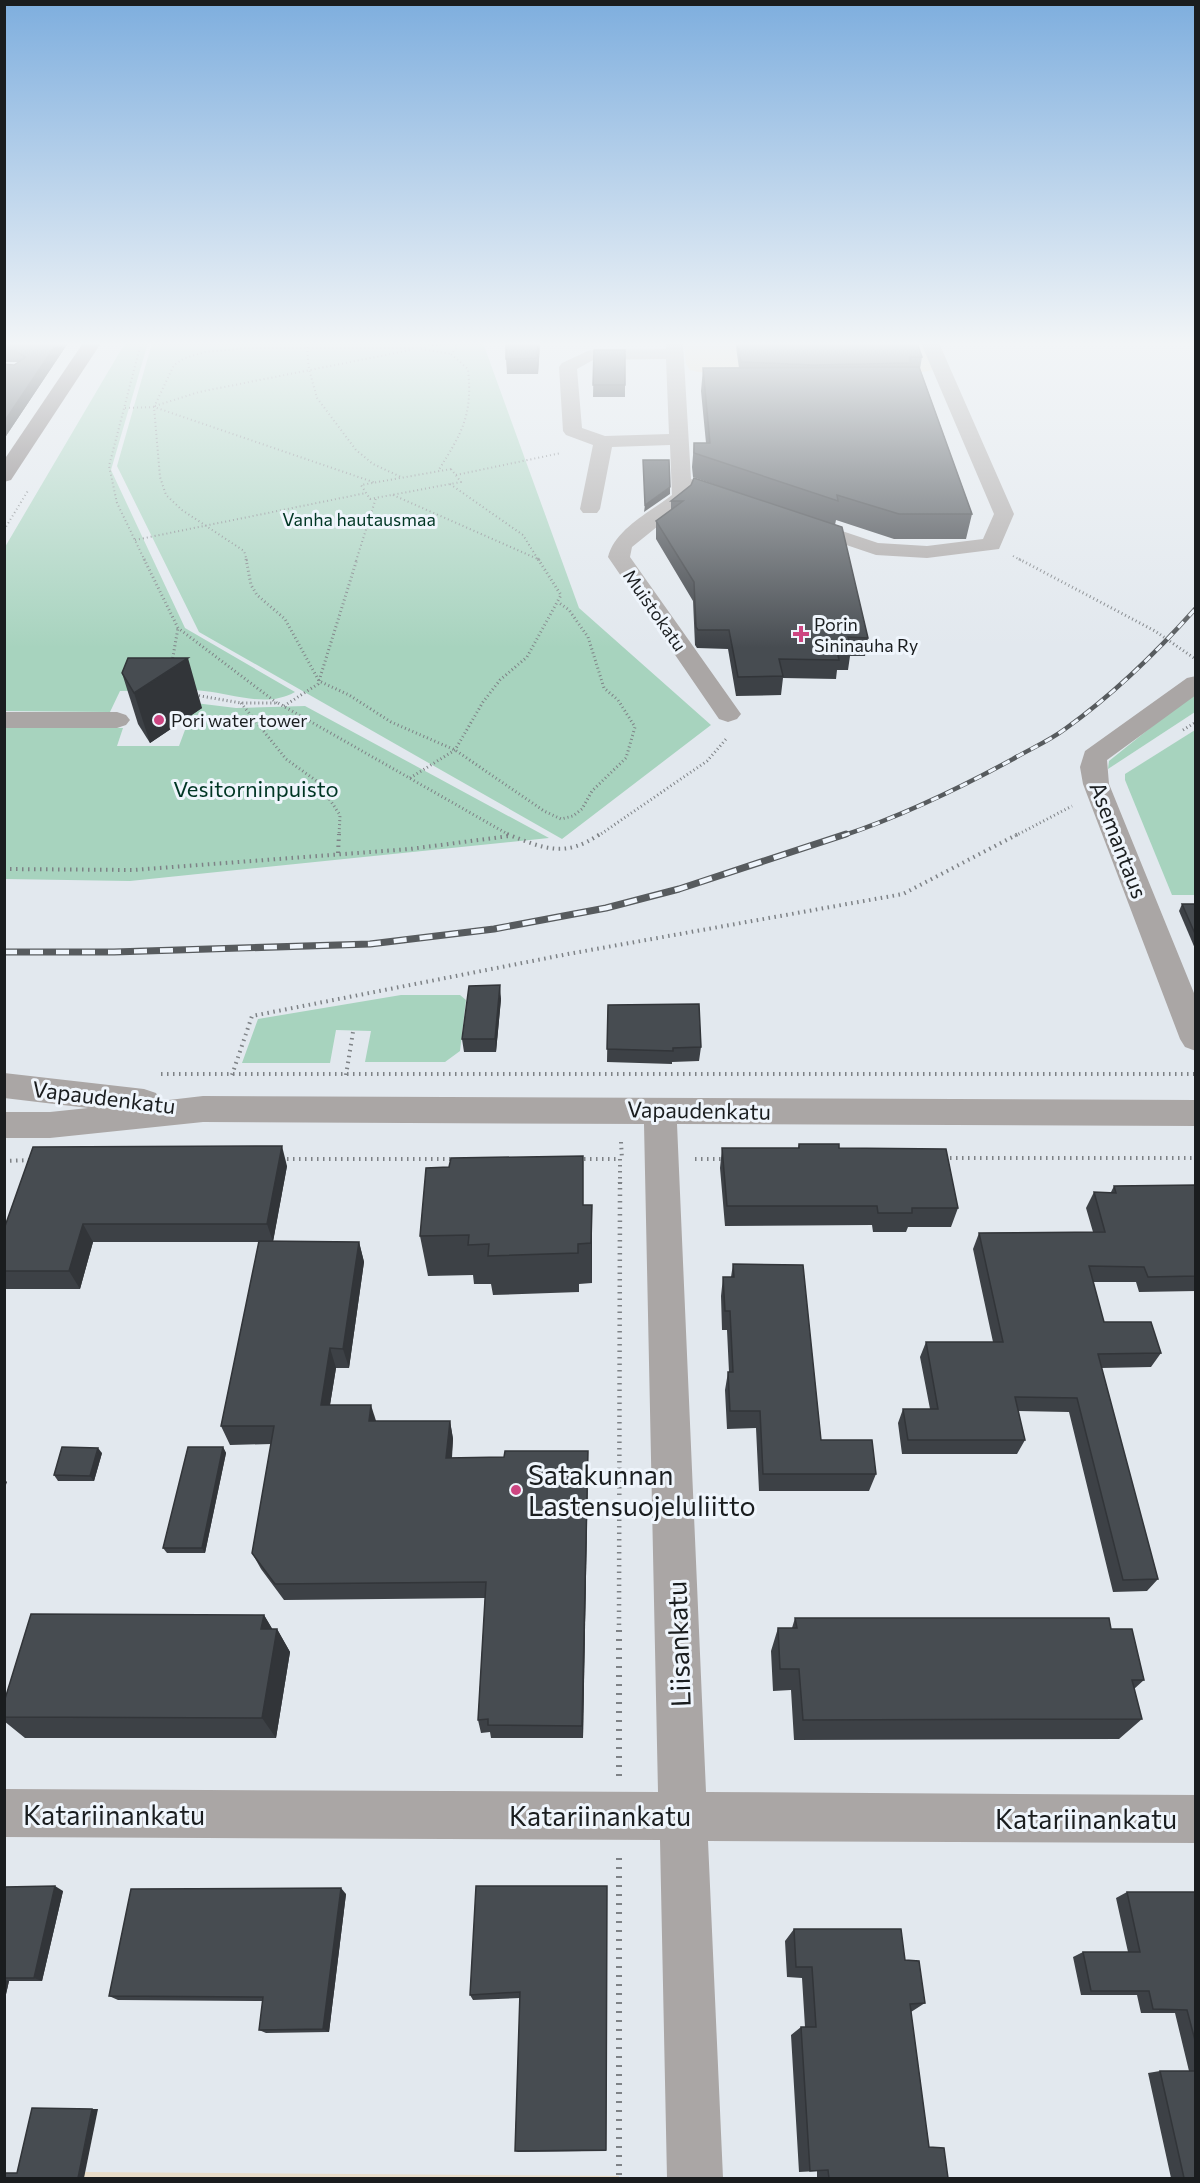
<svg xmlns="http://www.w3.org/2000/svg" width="1200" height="2183" font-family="Commissioner,sans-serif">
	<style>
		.education { fill: #e8dcc8 }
		.green { fill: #a7d3be }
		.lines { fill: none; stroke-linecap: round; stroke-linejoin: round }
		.path-far4 { stroke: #7e8286; stroke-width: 2; stroke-dasharray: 1 3; stroke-linecap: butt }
		.path-far3 { stroke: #7e8286; stroke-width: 3; stroke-dasharray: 1 3; stroke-linecap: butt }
		.path-far2 { stroke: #7e8286; stroke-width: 4; stroke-dasharray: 1.5 4.5; stroke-linecap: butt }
		.path-far1 { stroke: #7e8286; stroke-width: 4.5; stroke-dasharray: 1.5 5; stroke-linecap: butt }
		.path { stroke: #7e8286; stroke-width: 6; stroke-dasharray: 2 7; stroke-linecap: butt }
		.minor { fill: #aaa6a5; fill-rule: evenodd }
		.major { fill: #776f6f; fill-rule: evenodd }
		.rail-far1-casing { stroke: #575b5e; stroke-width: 4.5 }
		.rail-casing { stroke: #575b5e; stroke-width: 7 }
		.rail-far1 { stroke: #eff5fc; stroke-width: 3; stroke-dasharray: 8; stroke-linecap: butt }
		.rail { stroke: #eff5fc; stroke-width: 4.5; stroke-dasharray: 13; stroke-linecap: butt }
		.wall { fill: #3d4146 }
		.shaded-wall { fill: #323539 }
		.building { fill: #474c51; stroke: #323539; stroke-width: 1.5 }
		.poi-dot { fill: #cd4581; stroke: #eff5fc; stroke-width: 2 }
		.labels { text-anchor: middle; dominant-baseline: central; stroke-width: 6; stroke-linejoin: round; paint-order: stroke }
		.far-park-label { font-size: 18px; fill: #003624; stroke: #eff5fc }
		.far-street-label { font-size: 18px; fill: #1a1d1f; stroke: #eff5fc }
		.far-poi-label { font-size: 18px; fill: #1a1d1f; stroke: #eff5fc; text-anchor: start }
		.park-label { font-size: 22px; fill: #003624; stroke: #eff5fc }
		.street-label { font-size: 22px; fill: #1a1d1f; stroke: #eff5fc }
		.near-poi-label { font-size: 27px; fill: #1a1d1f; stroke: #eff5fc; text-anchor: start }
		.near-street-label { font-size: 27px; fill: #1a1d1f; stroke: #eff5fc }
	</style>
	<rect width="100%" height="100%" fill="#e2e8ee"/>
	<g class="education">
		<path d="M684,343H925L935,367L932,370L923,372L869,374L698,372L690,370L686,364Z"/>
		<path d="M85,2172L619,2176V2178H83Z"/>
	</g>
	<g class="green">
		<path d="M125,343H148L111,470L185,628L295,692C267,708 234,694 204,691C177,687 147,691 120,691L110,712L5,711V547Z"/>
		<path d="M152,343H483L579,608L711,725L562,839L199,632L117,466Z"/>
		<path d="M1195,692V712L1108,769L1109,761Z"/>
		<path d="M195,703L236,708L305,706L549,838L130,881L5,879V727L123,728L117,746H179Z"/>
		<path d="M1195,730V895H1172L1125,780V774Z"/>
		<path d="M401,995H460L466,1000L460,1051L445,1062H365L371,1031L336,1030L330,1063H242L258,1019Z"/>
	</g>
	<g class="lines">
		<g class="path-far4">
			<path d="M141,343L109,466L117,503L145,561"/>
			<path d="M307,347L309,369L317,398L356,450L373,464L401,477"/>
			<path d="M421,349L451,354"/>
			<path d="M155,406L199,392L411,350"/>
			<path d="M125,408L154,407L376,483"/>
			<path d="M451,469L461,482L370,499L361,485Z"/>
			<path d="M456,475L561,453"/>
			<path d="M450,484L523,535L539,561"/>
			<path d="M393,495L540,560"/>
			<path d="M4,530L29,489"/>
			<path d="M135,540L366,493"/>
			<path d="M1013,556L1022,561"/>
			<path d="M247,561L244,551L182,510L166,495L160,477L154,407L174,365L185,358L205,352L247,348H415L453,343L457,347L451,354L468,369C473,415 462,433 438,471"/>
			<path d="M356,561L376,498"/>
		</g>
		<g class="path-far3">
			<path d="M144,559L178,628L277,703"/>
			<path d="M246,559L251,585L257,595L285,619L319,681L349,695L391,722L455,750L544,811L561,819L573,816L582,809L592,791L626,758L635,727L618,700L604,688L588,637L569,610L558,602"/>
			<path d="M538,559L540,560"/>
			<path d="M1019,559L1155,631L1194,658"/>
			<path d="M172,662L178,628"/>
			<path d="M195,695L241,703H278L511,836"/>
			<path d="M241,703L286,759L318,782L340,815L339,836"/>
			<path d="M284,706L318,684L357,559"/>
			<path d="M1183,730L1196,722"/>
			<path d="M410,778L455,750L483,702L500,680L527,657L561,595L538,559"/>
			<path d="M598,836L707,761L727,738"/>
			<path d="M1015,836L1072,806"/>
		</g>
		<g class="path-far2">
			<path d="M507,834C545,849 565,858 600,834"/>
			<path d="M338,853L339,834"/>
			<path d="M4,869L133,870L410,849L509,836"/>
			<path d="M161,1074H1196"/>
			<path d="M232,1075L252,1016L568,954L903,894L1018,834"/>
			<path d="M346,1075L353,1032"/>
			<path d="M621,1142L622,1159"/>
			<path d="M944,1158H1196"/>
			<path d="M281,1159H454"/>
			<path d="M578,1159H620V1184"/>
			<path d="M695,1159H724"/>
			<path d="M4,1161L34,1160"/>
		</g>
		<path class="path-far1" d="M619,1625L620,1182"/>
		<g class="path">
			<path d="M619,1776V1623"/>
			<path d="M619,1858V2178"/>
		</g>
		<g class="minor">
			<path d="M666,343H683L691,479L741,496L744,500L741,504L734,506L692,493L689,501L632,547L630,557L741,714L737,719L728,722L719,719L608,557C615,529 650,512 672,495L670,445L612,447L600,509L597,513H583L580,509L593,445L566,435L563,431L559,367L562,363L590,350L666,349ZM666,359L669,434L605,436L582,428L577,369L593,360Z"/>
			<path d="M921,343H939L1014,514L999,549L927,558L876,555L796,528L792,524L796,520L803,518L878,543L927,546L983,539L994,514Z"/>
			<path d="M1196,676V695L1107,760L1109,784L1196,998V1051L1185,1047L1180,1039L1083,784L1080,767L1085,751L1187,678Z"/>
			<path d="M4,712H117L126,715L130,720L126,725L117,728H4Z"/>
			<path d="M4,1073L144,1089L156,1093L160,1101L203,1096L1196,1100V1126L677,1124L706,1792L1196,1795V1843L708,1841L723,2178H667L660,1840L4,1837V1789L658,1792L644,1124L203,1122L50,1138H4V1112H50L88,1108L4,1098Z"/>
		</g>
		<path class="major" d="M83,343H101L11,480L4,482V460Z"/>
		<defs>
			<path id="rail-far1" d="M842,836C902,816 958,789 1013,759C1030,749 1049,741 1065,729C1114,694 1156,653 1196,608"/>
			<path id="rail" d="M4,952H114L370,944L494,929L606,908L679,889L846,834"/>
		</defs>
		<use href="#rail-far1" class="rail-far1-casing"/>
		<use href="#rail" class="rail-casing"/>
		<use href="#rail-far1" class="rail-far1"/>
		<use href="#rail" class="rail"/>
	</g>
	<g class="wall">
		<path d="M4,343H68L4,439L14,365L19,362H4Z"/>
		<path d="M540,343L538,374H507L506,359Z"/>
		<path d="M737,343H917L922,357L920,369L972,514L966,539H894L836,520L835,525L868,638L865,656H850L848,670H837L836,679L783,678L781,695L736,696L728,649L697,648L695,645L693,601L656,539V521L671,510V501L735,492L693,477L692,467L694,443H706L701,391L703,368H739L736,347Z"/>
		<path d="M594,350H625V397H593Z"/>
		<path d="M122,673L202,708L150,743L138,724Z"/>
		<path d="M1182,904H1196V951L1179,911Z"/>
		<path d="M501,999L496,1052H464L462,1039Z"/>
		<path d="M608,1005L701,1047L699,1061L672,1062V1064L607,1062Z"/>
		<path d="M799,1144L839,1148L958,1208L951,1227H908L906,1232H873L872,1225L725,1226L720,1168L722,1148H798Z"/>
		<path d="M287,1166L273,1241L359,1242L364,1262L349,1368H336L330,1405L376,1421H450L453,1439L452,1458L504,1457L588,1451L583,1738H491L490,1732L481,1733L478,1720L485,1598L284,1600L261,1569L252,1553L271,1444L230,1445L221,1426L259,1242H93L80,1289H4V1229Z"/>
		<path d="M449,1167L583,1205H592V1283L579,1284V1292L493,1295L491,1284H474L473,1275L428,1276L420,1236Z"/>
		<path d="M1196,1185V1291L1139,1292L1136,1282H1093L1104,1322L1161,1353L1151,1367L1101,1368L1158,1579L1147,1591L1113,1592L1069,1412L1018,1411L1025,1440L1017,1454H902L898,1423L903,1409H930L920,1357L926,1342H993L973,1249L979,1233L1093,1232L1086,1208L1094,1192H1111L1114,1186Z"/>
		<path d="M733,1264L821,1440L876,1474L869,1491H759L756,1428L727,1429L725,1390L728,1372H729L727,1330H722L721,1296L723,1277H731Z"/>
		<path d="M223,1447L226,1453L205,1553H167L163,1548Z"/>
		<path d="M102,1453L94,1481H58L54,1475Z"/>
		<path d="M264,1615L272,1629H277L290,1652L276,1738H25L4,1721V1718Z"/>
		<path d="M795,1618L1111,1629L1144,1680L1134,1689L1142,1719L1119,1739L794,1740L791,1690L773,1691L771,1651L778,1628H792Z"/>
		<path d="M607,1886L606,2151L518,2152L515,2151L520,1998L473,2000L470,1995Z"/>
		<path d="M4,1887L63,1891L42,1981H9L4,2003Z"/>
		<path d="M1127,1892H1196V2178H1171L1148,2073L1160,2071H1189L1175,2013H1141L1137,1995H1081L1073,1957L1083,1952H1128L1116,1898Z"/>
		<path d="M346,1894L329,2032L266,2033L259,2030L263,2001L118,2000L109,1996Z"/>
		<path d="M794,1929L905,1960L925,2003L911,2012L929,2147L948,2178H817V2171L799,2172L791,2035L801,2027H805L802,1978L787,1977L785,1941Z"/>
	</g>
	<g class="shaded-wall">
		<path d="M57,343H68L4,439V422Z"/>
		<path d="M538,343H540L538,374L537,358Z"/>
		<path d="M670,487V494L644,512L645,505Z"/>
		<path d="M188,658L202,708L150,743L134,693Z"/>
		<path d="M500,985L501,999L496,1052L495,1039Z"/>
		<path d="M282,1146L287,1166L273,1242L267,1224Z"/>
		<path d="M592,1205V1283L591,1243Z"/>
		<path d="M83,1224L93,1242L80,1289L69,1271Z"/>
		<path d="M359,1242L364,1262L349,1368L343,1349Z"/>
		<path d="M330,1348L336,1368L327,1423L321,1405Z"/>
		<path d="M371,1405L377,1424L369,1421Z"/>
		<path d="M450,1421L453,1439L450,1476L446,1458Z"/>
		<path d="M223,1447L226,1453L205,1553L202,1548Z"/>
		<path d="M98,1448L102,1453L94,1481L90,1476Z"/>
		<path d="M588,1451V1469L583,1738L582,1726Z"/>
		<path d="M4,1479L7,1482L4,1490Z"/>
		<path d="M264,1615L276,1635L277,1629L290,1652L276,1738L262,1718L261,1629Z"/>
		<path d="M55,1886L63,1891L42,1981L34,1978Z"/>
		<path d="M341,1888L346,1894L329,2032L323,2029Z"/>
		<path d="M4,1980L9,1981L4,2003Z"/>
		<path d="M92,2109H98L84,2178H78Z"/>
	</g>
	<g class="building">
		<path d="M4,343H57L4,422V364L14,365L26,357L15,351H4Z"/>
		<path d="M506,343H538L537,358L506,359Z"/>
		<path d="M738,343H917L922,357H909L911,363L813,365L741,362Z"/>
		<path d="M594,350H625V385H593Z"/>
		<path d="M919,367L972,514H899L837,495L838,501L694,453V443H710L703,368Z"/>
		<path d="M643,460H669L670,487L645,505Z"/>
		<path d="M694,478L842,527L868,638L848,637L851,651H837L839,660L779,659L783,676L738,677L729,630H698L696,627L694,582L656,521L683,501H671L691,485Z"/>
		<path d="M128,658H188L134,693L122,673Z"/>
		<path d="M1182,904H1196V936Z"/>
		<path d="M500,985L495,1039H462L469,986Z"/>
		<path d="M699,1004L701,1047L673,1048V1051L607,1049L608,1005Z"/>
		<path d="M799,1144H839V1148L946,1149L958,1208H912V1213H878L877,1206H727L722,1148H799Z"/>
		<path d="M282,1146L267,1224H83L69,1271H4V1229L33,1147Z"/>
		<path d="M583,1156V1205H592L591,1243L578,1244V1253L488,1256L489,1244L468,1245L469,1235L420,1236L426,1168L449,1167L451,1158Z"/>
		<path d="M1196,1185V1276L1148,1277L1144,1267L1089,1266L1104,1322H1151L1161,1353L1098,1354L1158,1579L1123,1580L1077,1398L1015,1397L1025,1440H908L903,1409H938L926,1342H1003L979,1233L1105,1232L1094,1192L1116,1193L1114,1186Z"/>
		<path d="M259,1241L359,1242L343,1349L330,1348L321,1405H371L369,1421H450L446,1458L504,1457L505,1451H588L582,1726L488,1725V1719L478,1720L486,1582L275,1584L252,1553L274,1426H221Z"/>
		<path d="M733,1264L803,1265L821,1440H872L876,1474H763L760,1411H730L728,1372H733L730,1311H725L723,1277H734Z"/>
		<path d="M62,1447L98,1448L90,1476L54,1475Z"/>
		<path d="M188,1447H223L202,1548H163Z"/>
		<path d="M31,1614L264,1615L261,1629H277L262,1718L4,1717V1702Z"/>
		<path d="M795,1618H1109L1111,1629H1132L1144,1680H1132L1142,1719L803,1720L799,1669H780L778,1628H797Z"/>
		<path d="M55,1886L34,1978H4V1887Z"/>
		<path d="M476,1886H607L606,2150L515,2151L520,1992L470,1995Z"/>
		<path d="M341,1888L323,2029L259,2030L263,1997L109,1996L131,1889Z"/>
		<path d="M1127,1892H1196V2044L1187,2010L1153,2009L1149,1991H1091L1083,1952H1140Z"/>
		<path d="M794,1929H901L905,1960L919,1961L925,2003L910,2004L929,2147L944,2148L948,2178H829L828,2170L810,2171L801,2027H816L812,1967H796Z"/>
		<path d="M1160,2071H1196V2178H1184Z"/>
		<path d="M32,2108L92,2109L78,2178H4V2173H17Z"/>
	</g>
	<linearGradient id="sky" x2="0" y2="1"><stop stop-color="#7eaede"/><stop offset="0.53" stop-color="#f2f5f7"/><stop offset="1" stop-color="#f2f5f7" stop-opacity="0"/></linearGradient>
	<rect width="1200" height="648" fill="url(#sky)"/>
	<g class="poi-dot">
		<path d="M798 625h6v6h6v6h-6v6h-6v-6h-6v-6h6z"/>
		<circle cx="159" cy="720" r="6"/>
		<circle cx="516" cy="1490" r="6"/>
	</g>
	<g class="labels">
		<g class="far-park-label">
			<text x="359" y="519">Vanha hautausmaa</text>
		</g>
		<g class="far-street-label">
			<text transform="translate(655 610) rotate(55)">Muistokatu</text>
		</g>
		<g class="far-poi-label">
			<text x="814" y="624">Porin<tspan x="814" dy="21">Sininauha Ry</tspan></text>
			<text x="171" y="720">Pori water tower</text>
		</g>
		<g class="park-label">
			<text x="256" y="788">Vesitorninpuisto</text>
		</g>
		<g class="street-label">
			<text transform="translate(1119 840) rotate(69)">Asemantaus</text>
			<text transform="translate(104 1097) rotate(7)">Vapaudenkatu</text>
			<text transform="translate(699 1110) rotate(1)">Vapaudenkatu</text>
		</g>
		<g class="near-poi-label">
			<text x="528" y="1474">Satakunnan<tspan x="528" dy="31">Lastensuojeluliitto</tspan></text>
		</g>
		<g class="near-street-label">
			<text transform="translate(678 1644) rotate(-92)">Liisankatu</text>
			<text x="114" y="1814">Katariinankatu</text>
			<text x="600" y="1815">Katariinankatu</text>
			<text x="1086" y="1818">Katariinankatu</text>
		</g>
	</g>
	<rect width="1200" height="2183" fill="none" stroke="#1a1d1f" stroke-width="12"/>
</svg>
